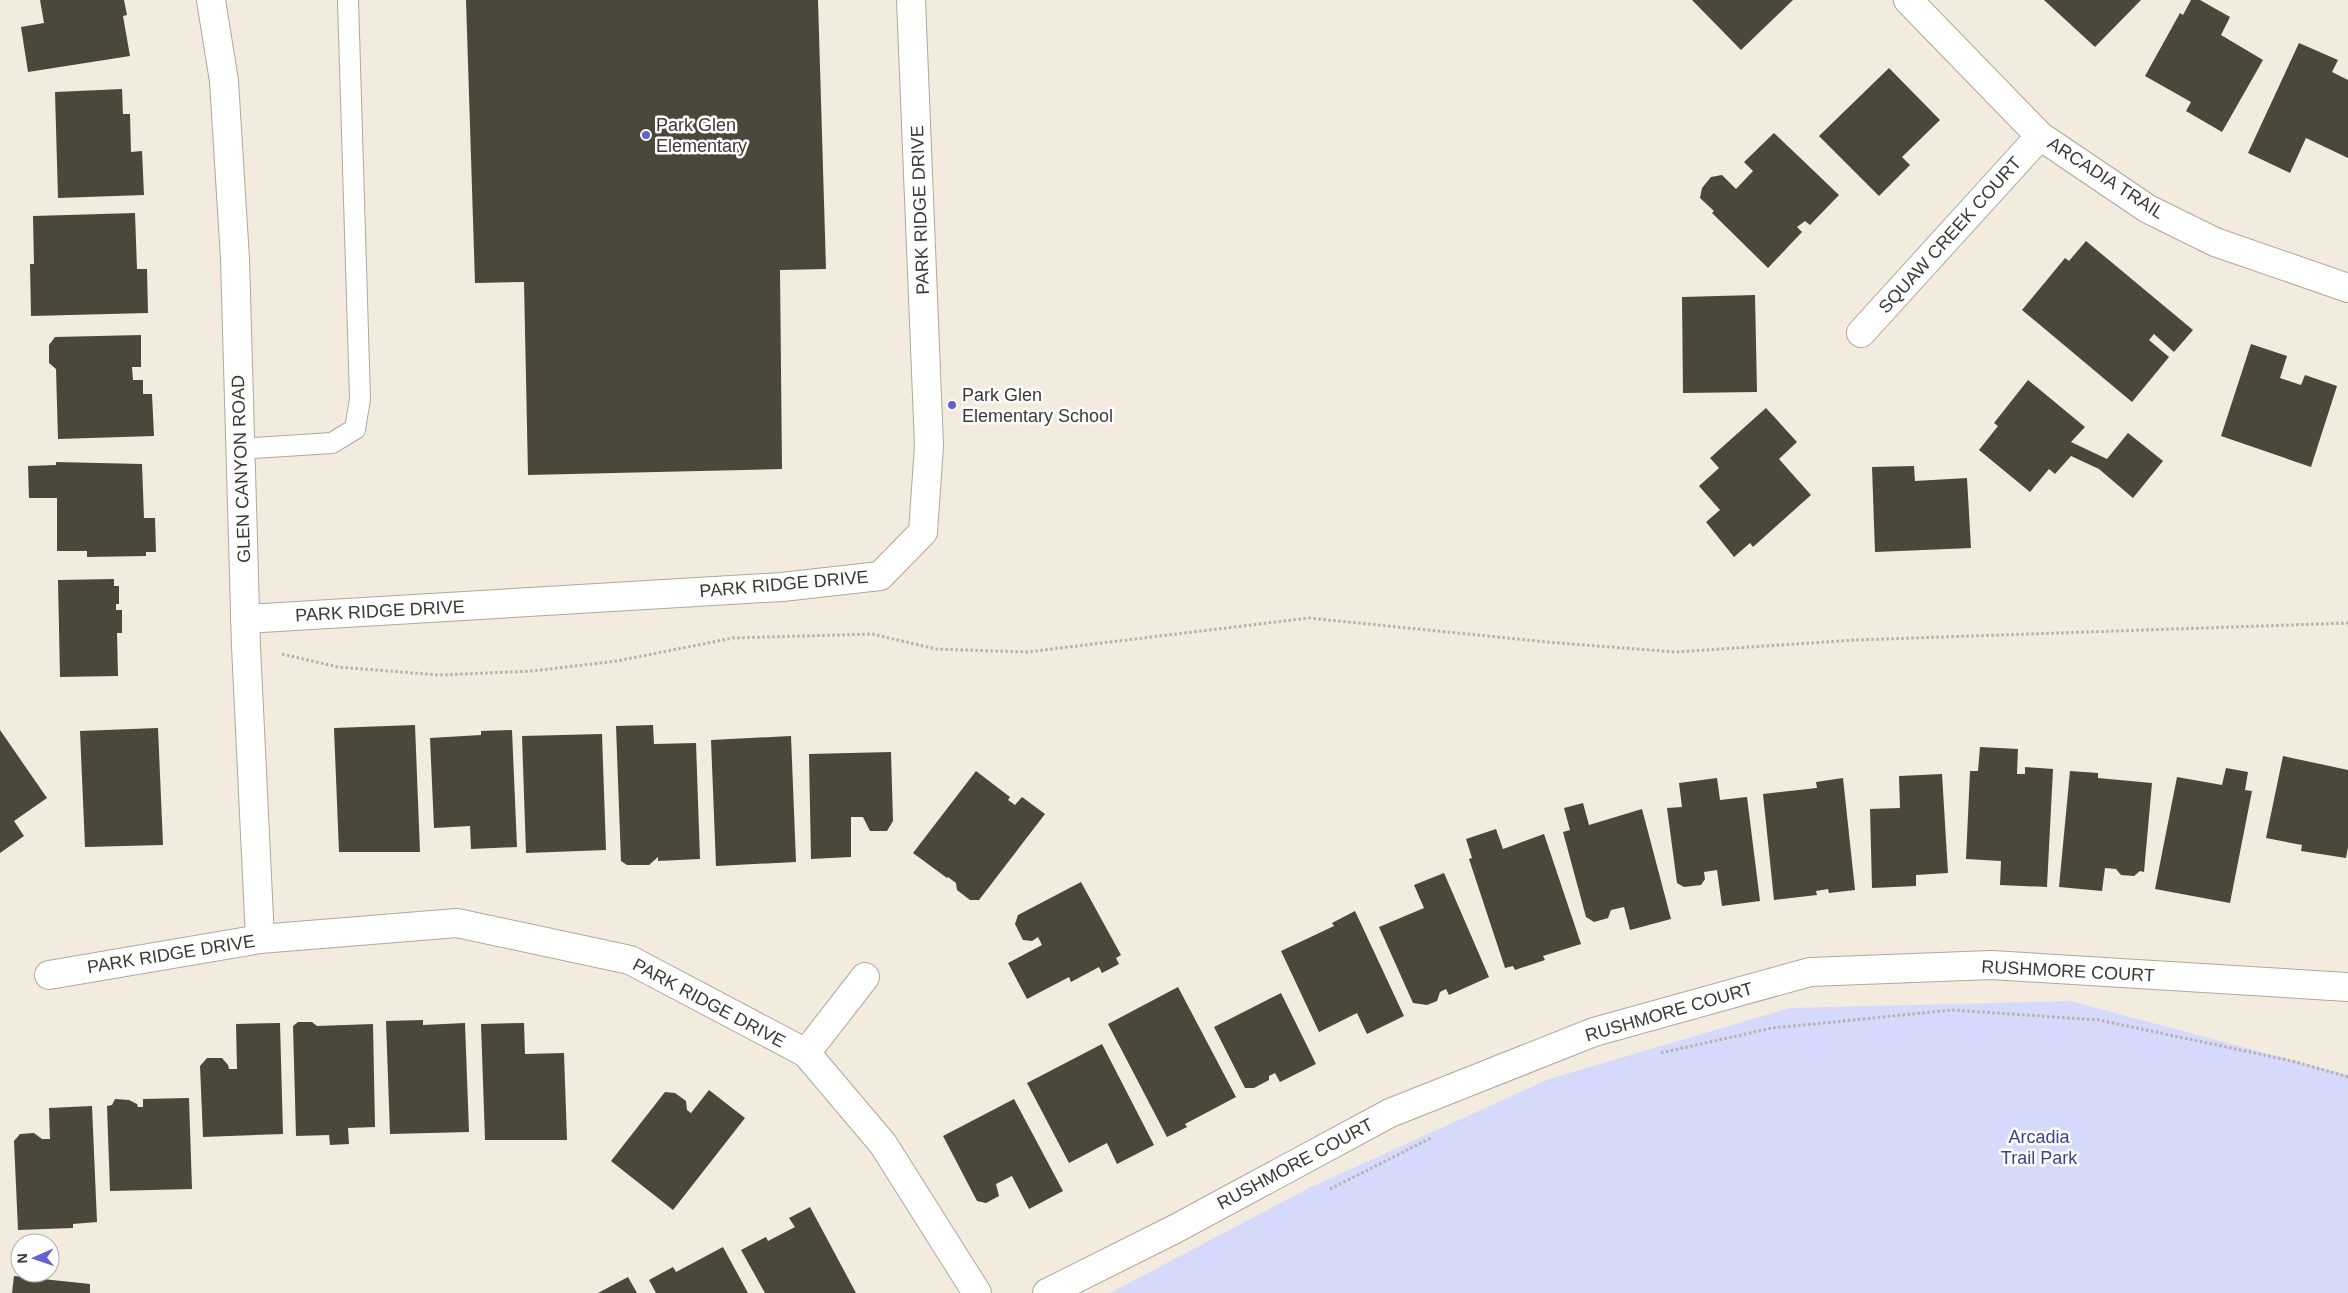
<svg xmlns="http://www.w3.org/2000/svg" width="2348" height="1293" font-family="Helvetica,sans-serif">
	<style>
		.green { fill: #d5dafd }
		.building { fill: #4c473b }
		.lines { fill: none; stroke-linecap: round; stroke-linejoin: round }
		.lane-casing { stroke: #afa99c; stroke-width: 22 }
		.street-casing { stroke: #afa99c; stroke-width: 30 }
		.path { stroke: #b8b2a8; stroke-width: 3; stroke-dasharray: 2.5 2.5; stroke-linecap: butt }
		.lane { stroke: #fff; stroke-width: 20 }
		.street { stroke: #fff; stroke-width: 28 }
		.poi-dot { fill: #6160d9; stroke: #fff; stroke-width: 2 }
		.labels { text-anchor: middle; dominant-baseline: central; stroke-width: 5; stroke-linejoin: round; paint-order: stroke }
		.poi-label { font-size: 18px; fill: #3c3934; stroke: #fff; text-anchor: start }
		.street-label { font-size: 18px; fill: #3c3934; stroke: #fff }
		.park-label { font-size: 18px; fill: #403d9c; stroke: #fff }
	</style>
	<rect width="100%" height="100%" fill="#f2ebde"/>
	<path class="green" d="M2070,1001L2348,1075V1293H1110L1309,1188L1549,1079L1790,1008Z"/>
	<g class="building">
		<path d="M40,0H124L127,15L123,16L130,56L28,72L21,27L44,23Z"/>
		<path d="M466,0H818L826,269L780,270L782,469L528,475L524,282L475,283Z"/>
		<path d="M1692,0H1793L1741,50Z"/>
		<path d="M2044,0H2141L2095,47Z"/>
		<path d="M2191,0H2200L2230,17L2221,35L2263,60L2222,132L2186,111L2191,102L2145,76L2180,13L2183,15Z"/>
		<path d="M2299,43L2338,60L2332,72L2348,80V158L2306,138L2290,173L2248,153Z"/>
		<path d="M1889,68L1940,120L1902,157L1910,165L1879,196L1819,136Z"/>
		<path d="M122,89L123,114H130L131,152L142,151L144,195L58,198L55,92Z"/>
		<path d="M1774,133L1839,195L1810,225L1805,221L1797,227L1802,232L1768,268L1712,213L1714,211L1700,198L1702,188L1711,177L1722,175L1736,189L1753,171L1744,162Z"/>
		<path d="M135,213L137,269H147L148,313L31,316L30,264H34L33,216Z"/>
		<path d="M2086,241L2193,330L2174,352L2154,334L2149,340L2169,357L2132,402L2022,310L2065,258L2069,261Z"/>
		<path d="M1755,295L1757,392L1683,393L1682,297Z"/>
		<path d="M141,335V367H132L133,380H143V394H152L154,436L58,439L56,369L49,363V345L55,337Z"/>
		<path d="M2251,344L2287,356L2280,378L2301,385L2305,375L2337,386L2311,467L2221,436Z"/>
		<path d="M2028,380L2085,427L2071,442L2107,459L2128,433L2163,461L2133,498L2099,469L2071,456L2055,474L2049,469L2030,492L1979,450L1998,426L1994,423Z"/>
		<path d="M1766,408L1797,442L1779,459L1811,495L1753,547L1750,543L1734,557L1706,522L1720,510L1699,486L1719,468L1710,458Z"/>
		<path d="M56,462L142,464L144,518H155L156,552H146V556L87,557V551H57V498H29L28,466L56,465Z"/>
		<path d="M1914,466L1915,481L1967,478L1971,548L1875,552L1872,467Z"/>
		<path d="M114,579V586H119V604H116V610H122V633H117L118,676L60,677L58,580Z"/>
		<path d="M415,725L420,852H339L334,728Z"/>
		<path d="M653,725L654,744L696,743L700,859L658,861V857L649,865H627L621,861L616,726Z"/>
		<path d="M158,728L163,845L85,847L80,731Z"/>
		<path d="M0,730L47,798L14,821L24,836L0,853Z"/>
		<path d="M512,730L517,847L471,849L470,826L434,828L430,738L481,735V731Z"/>
		<path d="M602,734L606,850L526,853L522,736Z"/>
		<path d="M791,736L796,862L716,866L711,740Z"/>
		<path d="M1980,747L2018,749L2017,774H2025V767L2053,769L2047,887L2000,885L2001,861L1966,859L1970,771H1978Z"/>
		<path d="M891,752L893,821L887,831H870L863,817H851V857L811,859L809,754Z"/>
		<path d="M2283,756L2348,770V847L2346,858L2301,851L2302,845L2266,838Z"/>
		<path d="M2226,768L2248,772L2245,790L2252,791L2230,903L2155,889L2177,777L2222,785Z"/>
		<path d="M976,771L1010,797L1008,800L1015,805L1022,797L1045,814L979,900H970L957,890L956,883L948,877L947,878L913,853Z"/>
		<path d="M2070,771L2098,773V778L2152,783L2144,872L2140,871L2134,876L2121,875L2116,869L2105,868L2102,891L2059,887Z"/>
		<path d="M1942,774L1948,873L1916,875V886L1872,888L1870,809L1900,808L1899,776Z"/>
		<path d="M1717,778L1720,800L1747,797L1760,901L1722,906L1717,870L1704,872L1705,879L1701,885L1684,887L1677,883L1667,808L1682,807L1679,783Z"/>
		<path d="M1843,778L1855,890L1829,893L1828,889L1816,891L1817,895L1774,900L1763,794L1817,788L1816,782Z"/>
		<path d="M1583,803L1589,825L1642,809L1671,919L1630,930L1624,907L1611,910L1608,918L1594,922L1586,917L1563,832L1570,830L1564,808Z"/>
		<path d="M1496,829L1503,849L1544,834L1581,944L1543,956L1545,960L1515,970L1513,966L1505,968L1469,859L1472,858L1466,839Z"/>
		<path d="M1444,873L1489,977L1449,995L1446,989L1440,992L1437,1001L1427,1005L1413,1003L1379,927L1424,908L1414,885Z"/>
		<path d="M1081,882L1121,955L1116,958L1119,964L1102,973L1099,967L1071,982L1069,977L1027,999L1008,963L1042,945L1038,937L1032,941L1023,940L1015,924L1018,915Z"/>
		<path d="M1355,911L1404,1016L1367,1034L1357,1013L1319,1032L1281,951L1334,926L1332,923Z"/>
		<path d="M1178,987L1236,1097L1185,1124L1187,1127L1167,1137L1108,1024Z"/>
		<path d="M1281,993L1316,1064L1280,1082L1275,1073L1269,1076V1080L1254,1088H1245L1214,1027Z"/>
		<path d="M423,1020V1025L465,1023L469,1132L390,1134L386,1021Z"/>
		<path d="M298,1022H312L317,1026L373,1024L375,1127L348,1128L349,1144L330,1145L329,1135L296,1136L293,1026Z"/>
		<path d="M280,1023L283,1134L203,1137L200,1066L207,1058H222L228,1065L229,1069H237L236,1024Z"/>
		<path d="M524,1023L525,1054L564,1053L567,1140H485L481,1024Z"/>
		<path d="M1102,1044L1154,1145L1117,1164L1107,1143L1069,1163L1027,1083Z"/>
		<path d="M709,1090L745,1118L673,1210L611,1161L665,1092L675,1093L686,1101L687,1110L691,1113Z"/>
		<path d="M189,1098L192,1189L110,1191L107,1106L112,1105L115,1099L129,1100L137,1104L138,1107H143V1099Z"/>
		<path d="M1014,1099L1063,1191L1029,1209L1012,1176L996,1184L999,1196L986,1203L977,1201L943,1136Z"/>
		<path d="M92,1106L97,1222L73,1224V1228L18,1230L14,1141L20,1134L34,1133L42,1139H50L49,1108Z"/>
		<path d="M810,1207L856,1293H765L741,1250L766,1237L768,1241L795,1227L789,1218Z"/>
		<path d="M723,1247L748,1293H656L649,1280L673,1267L676,1272Z"/>
		<path d="M14,1276L90,1284V1293H12Z"/>
		<path d="M628,1277L637,1293H598Z"/>
	</g>
	<g class="lines">
		<defs>
			<path id="lane" d="M240,449L332,443L355,429L360,399L348,0"/>
			<g id="street">
				<path d="M211,0L224,81L235,259L246,646L260,939"/>
				<path d="M1908,0L2040,136L2148,209L2215,242L2348,288"/>
				<path d="M1861,333L2040,136"/>
				<path d="M245,619L782,587L880,576L923,532L929,446L911,0"/>
				<path d="M49,975L260,939L457,923L630,960L806,1053L883,1144L977,1293"/>
				<path d="M806,1053L865,977"/>
				<path d="M1047,1293L1175,1229L1390,1113L1594,1032L1810,972L1991,965L2348,987"/>
			</g>
		</defs>
		<use href="#lane" class="lane-casing"/>
		<use href="#street" class="street-casing"/>
		<g class="path">
			<path d="M282,654L338,667L439,675L533,671L617,661L733,638L872,634L936,649L1027,652L1309,618L1546,642L1675,652L1855,640L2348,623"/>
			<path d="M1661,1053L1772,1028L1952,1010L2099,1020L2292,1061L2348,1077"/>
			<path d="M1330,1189L1431,1138"/>
		</g>
		<use href="#lane" class="lane"/>
		<use href="#street" class="street"/>
	</g>
	<g class="poi-dot">
		<circle cx="646" cy="135" r="5"/>
		<circle cx="952" cy="405" r="5"/>
	</g>
	<g class="labels">
		<g class="poi-label">
			<text x="656" y="125">Park Glen<tspan x="656" dy="21">Elementary</tspan></text>
			<text x="962" y="395">Park Glen<tspan x="962" dy="21">Elementary School</tspan></text>
		</g>
		<g class="street-label">
			<text transform="translate(2106 178) rotate(33)">ARCADIA TRAIL</text>
			<text transform="translate(920 210) rotate(-92)">PARK RIDGE DRIVE</text>
			<text transform="translate(1950 235) rotate(-48)">SQUAW CREEK COURT</text>
			<text transform="translate(241 469) rotate(-92)">GLEN CANYON ROAD</text>
			<text transform="translate(784 584) rotate(-5)">PARK RIDGE DRIVE</text>
			<text transform="translate(380 611) rotate(-3)">PARK RIDGE DRIVE</text>
			<text transform="translate(171 954) rotate(-9)">PARK RIDGE DRIVE</text>
			<text transform="translate(2068 971) rotate(3)">RUSHMORE COURT</text>
			<text transform="translate(709 1003) rotate(28)">PARK RIDGE DRIVE</text>
			<text transform="translate(1669 1012) rotate(-16)">RUSHMORE COURT</text>
			<text transform="translate(1295 1164) rotate(-28)">RUSHMORE COURT</text>
		</g>
		<g class="park-label">
			<text x="2039" y="1137">Arcadia<tspan x="2039" dy="21">Trail Park</tspan></text>
		</g>
	</g>
	<g transform="translate(35 1258) rotate(268)"><circle r="24" fill="#ffffff" stroke="#b1b0ae"/>
	<path d="M0-4L9 19L0 12L-9 19Z" fill="#6160d9"/>
	<text y="-8" font-size="14" font-weight="bold" text-anchor="middle" fill="#3c3934">N</text>
	</g>
</svg>
